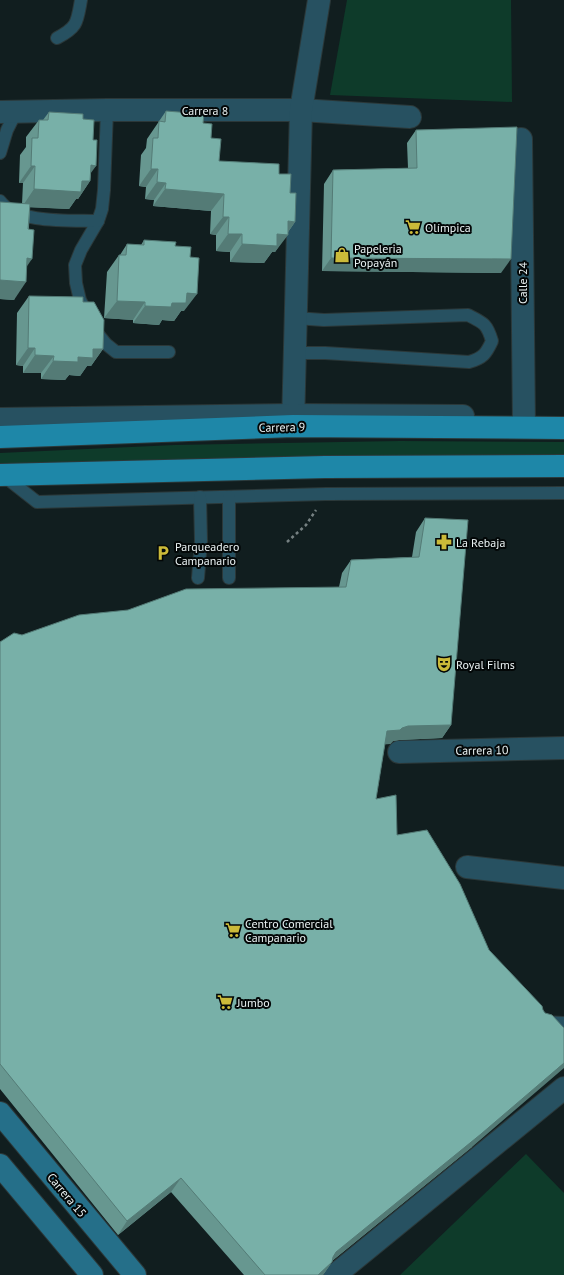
<svg xmlns="http://www.w3.org/2000/svg" width="564" height="1275" font-family="'PT Sans',sans-serif">
	<style>
		.green { fill: #0e3b2a }
		.lines { fill: none; stroke-linecap: round; stroke-linejoin: round }
		.service-casing { stroke: #2b3839; stroke-width: 14 }
		.minor-casing { stroke: #2b3839; stroke-width: 24 }
		.tertiary-casing { stroke: #2b3839; stroke-width: 24 }
		.secondary-casing { stroke: #2b3839; stroke-width: 24 }
		.primary-casing { stroke: #2b3839; stroke-width: 24 }
		.path { stroke: #768182; stroke-width: 2.5; stroke-dasharray: 3 3; stroke-linecap: butt }
		.service { stroke: #275161; stroke-width: 12 }
		.minor { stroke: #275161; stroke-width: 22 }
		.tertiary { stroke: #275161; stroke-width: 22 }
		.secondary { stroke: #256f89; stroke-width: 22 }
		.primary { stroke: #1e87a8; stroke-width: 22 }
		.wall { fill: #679790 }
		.shaded-wall { fill: #547b76 }
		.building { fill: #78b0a8; stroke: #547b76 }
		.labels { text-anchor: middle; dominant-baseline: central; stroke-width: 4; stroke-linejoin: round; paint-order: stroke }
		.street-label { font-size: 12px; fill: #ebf3f4; stroke: #030707 }
		.poi-label { font-size: 12px; fill: #ebf3f4; stroke: #030707; text-anchor: start }
	</style>
	<rect width="100%" height="100%" fill="#111e1f"/>
	<g class="green">
		<path d="M347,0H511L512,102L330,95Z"/>
		<path d="M400,441L564,442V460L0,466V453L175,445Z"/>
		<path d="M526,1154L564,1193V1275H400Z"/>
	</g>
	<g class="lines">
		<defs>
			<g id="service">
				<path d="M57,38C78,27 77,22 81,0"/>
				<path d="M107,110L104,190L102,209L98,221L81,250L75,265L76,283L80,300L97,333L106,344L116,352H169"/>
				<path d="M0,153L7,130L16,112"/>
				<path d="M0,201C16,224 72,220 98,221"/>
				<path d="M294,353H325L469,362C483,358 486,354 492,341C487,324 484,323 468,315L324,320L295,318"/>
				<path d="M4,476L37,502L326,494L564,493"/>
				<path d="M198,578L201,541L200,497"/>
				<path d="M229,578V497"/>
				<path d="M543,1022L564,1023"/>
			</g>
			<g id="minor">
				<path d="M0,112L107,110H301L410,117"/>
				<path d="M521,139L524,427"/>
				<path d="M293,426L301,110L319,0"/>
				<path d="M399,752L564,748"/>
				<path d="M467,867L564,878"/>
				<path d="M335,1275L564,1088"/>
			</g>
			<path id="tertiary" d="M0,419L292,415L463,416"/>
			<g id="secondary">
				<path d="M0,1113L135,1275"/>
				<path d="M0,1165L92,1275"/>
			</g>
			<g id="primary">
				<path d="M0,437L293,426L564,428"/>
				<path d="M0,475L325,467L564,466"/>
			</g>
		</defs>
		<use href="#service" class="service-casing"/>
		<use href="#minor" class="minor-casing"/>
		<use href="#tertiary" class="tertiary-casing"/>
		<use href="#secondary" class="secondary-casing"/>
		<use href="#primary" class="primary-casing"/>
		<path class="path" d="M287,542L306,525L316,510"/>
		<use href="#service" class="service"/>
		<use href="#minor" class="minor"/>
		<use href="#tertiary" class="tertiary"/>
		<use href="#secondary" class="secondary"/>
		<use href="#primary" class="primary"/>
	</g>
	<g class="wall">
		<path d="M166,111L203,123L211,138L219,161L279,174L290,193L295,222L288,232L275,252H272L264,263L230,262V252L216,251V235L210,234L211,211L153,206L154,200L145,199L146,187L139,186L141,155L146,148L147,139Z"/>
		<path d="M49,112L83,119L91,173L90,181L78,199H76L69,209L30,207L27,266L14,300L0,299V202L22,204L23,183H19L20,155L26,147V137L39,120H43Z"/>
		<path d="M416,130L501,273L322,271L324,184L333,170L408,168L407,143Z"/>
		<path d="M144,240L175,246L184,311H181L174,321L162,320L159,325L133,323V320L104,318L107,272L119,255H120L127,244L141,245Z"/>
		<path d="M29,296L83,302L103,349L91,366H87L80,376L69,375L65,380L41,379V373H23V366L16,365L17,313Z"/>
		<path d="M425,518L451,725L442,738L399,740L393,741L390,744H385L376,799L397,835L472,1147L332,1261V1262L323,1275H244L171,1192L118,1235L0,1089V642L22,635L339,587L342,573L351,560L412,557L416,532Z"/>
	</g>
	<g class="shaded-wall">
		<path d="M91,165L96,166L85,181H90L78,199H76L69,209L22,207L34,189Z"/>
		<path d="M31,166H35L23,183H19Z"/>
		<path d="M151,169H158L146,187L139,186Z"/>
		<path d="M157,182L166,183L154,200L145,199Z"/>
		<path d="M165,189L224,194L211,211L153,206Z"/>
		<path d="M223,217H229L216,235L210,234Z"/>
		<path d="M288,221L295,222L286,235H288L275,252H272L264,263L230,262L242,244L277,234Z"/>
		<path d="M228,234H242L230,252L216,251Z"/>
		<path d="M27,258L32,259L20,276Z"/>
		<path d="M331,258L511,259L501,273L322,271Z"/>
		<path d="M0,280L26,282L14,300L0,299Z"/>
		<path d="M187,293L197,294L184,311H181L174,321L162,320L159,325L133,323L145,306L172,303Z"/>
		<path d="M117,301L145,302L133,320L104,318Z"/>
		<path d="M28,348H35L23,366L16,365Z"/>
		<path d="M93,349H103L91,366H87L80,376L69,375L65,380L41,379L53,361L78,357Z"/>
		<path d="M35,355L54,356L41,373H23Z"/>
		<path d="M451,725L442,738L399,740L393,741L390,744L378,745L387,731L408,726Z"/>
		<path d="M564,1063V1068L472,1147L327,1265L332,1262L323,1275H318L336,1252Z"/>
		<path d="M181,1178L171,1192L118,1235L127,1221Z"/>
	</g>
	<g class="building">
		<path d="M166,111L204,114L203,123L212,124L211,138L221,139L219,161L279,164V174H291L290,193H296L295,222L288,221V235L277,234V246L242,244V234H228L229,217H223L224,194L165,189L166,183L157,182L158,169H151L153,138H158L159,121L165,122Z"/>
		<path d="M49,112L83,114V119L94,120L93,140H97L96,166L91,165L90,181H82L81,192L34,189L35,166H31L32,138H38L39,120H48Z"/>
		<path d="M517,127L511,259L331,258L333,170L417,168L416,130Z"/>
		<path d="M0,202L30,204L28,229L34,230L32,259L27,258L26,282L0,280Z"/>
		<path d="M144,240L176,242L175,246L191,247L190,257L199,258L197,294L187,293L186,303H172L171,307L145,306V302L117,301L119,255H126L127,244L144,245Z"/>
		<path d="M29,296L83,297V302H94L104,320L103,349H93V358L78,357V362L53,361L54,356L35,355V348H28Z"/>
		<path d="M425,518L468,520L451,725L408,726L402,728L400,730L387,731L376,799L396,795L397,835L427,830L460,884L489,950L542,1006L543,1010L545,1013L552,1015L564,1028V1063L481,1134L336,1252L333,1257L332,1262L318,1275H265L181,1178L127,1221L0,1064V642L14,633L22,635L79,615L128,610L186,589L346,587L351,560L419,557Z"/>
	</g>
	<defs>
		<symbol id="supermarket-bare" viewBox="-9 -9 18 18"><path d="M-6-5.5h2.5l.6 2H6L4.5 2H-2.5L-4.4-4H-6ZM-1.5 3.2a1.3 1.3 0 1 0 .1 0ZM3 3.2a1.3 1.3 0 1 0 .1 0Z" fill="#cbba39" stroke="#030707" stroke-width="2.5" paint-order="stroke"/></symbol>
		<symbol id="shop-bare" viewBox="-9 -9 18 18"><path d="M-5-2.5h2.3a2.7 3.5 0 0 1 5.4 0H5L5.5 6h-11ZM-1.5-2.5h3a1.5 2.3 0 0 0-3 0Z" fill="#cbba39" stroke="#030707" stroke-width="2.5" paint-order="stroke"/></symbol>
		<symbol id="pharmacy-bare" viewBox="-9 -9 18 18"><path d="M-2-6h4v4h4v4h-4v4h-4v-4h-4v-4h4Z" fill="#cbba39" stroke="#030707" stroke-width="2.5" paint-order="stroke"/></symbol>
		<symbol id="parking-bare" viewBox="-9 -9 18 18"><path d="M-3.5-5.5H1a3.5 3.5 0 0 1 0 7H-1V5.5H-3.5ZM-1-3.4V-.6H.8a1.4 1.4 0 0 0 0-2.8Z" fill="#cbba39" stroke="#030707" stroke-width="2.5" paint-order="stroke"/></symbol>
		<symbol id="theatre-bare" viewBox="-9 -9 18 18"><path d="M-5-5.5Q0-4 5-5.5V0Q5 5 0 6Q-5 5-5 0ZM-3.3-2.5H-1v1.5H-3.3ZM1-2.5H3.3v1.5H1ZM-2.8 1Q0 5.5 2.8 1Z" fill="#cbba39" stroke="#030707" stroke-width="2.5" paint-order="stroke"/></symbol>
	</defs>
	<g fill-rule="evenodd">
		<use href="#supermarket-bare" x="402" y="216" width="22" height="22"/>
		<use href="#shop-bare" x="331" y="244" width="22" height="22"/>
		<use href="#pharmacy-bare" x="433" y="531" width="22" height="22"/>
		<use href="#parking-bare" x="152" y="542" width="22" height="22"/>
		<use href="#theatre-bare" x="433" y="653" width="22" height="22"/>
		<use href="#supermarket-bare" x="222" y="919" width="22" height="22"/>
		<use href="#supermarket-bare" x="214" y="991" width="22" height="22"/>
	</g>
	<g class="labels">
		<g class="street-label">
			<text x="205" y="110">Carrera 8</text>
			<text transform="translate(522 283) rotate(-90)">Calle 24</text>
			<text transform="translate(282 427) rotate(-1)">Carrera 9</text>
			<text transform="translate(482 750) rotate(-1)">Carrera 10</text>
			<text transform="translate(67 1195) rotate(50)">Carrera 15</text>
		</g>
		<g class="poi-label">
			<text x="425" y="227">Olímpica</text>
			<text x="354" y="248">Papeleria<tspan x="354" dy="14">Popayán</tspan></text>
			<text x="456" y="542">La Rebaja</text>
			<text x="175" y="546">Parqueadero<tspan x="175" dy="14">Campanario</tspan></text>
			<text x="456" y="664">Royal Films</text>
			<text x="245" y="923">Centro Comercial<tspan x="245" dy="14">Campanario</tspan></text>
			<text x="237" y="1002">Jumbo</text>
		</g>
	</g>
</svg>
